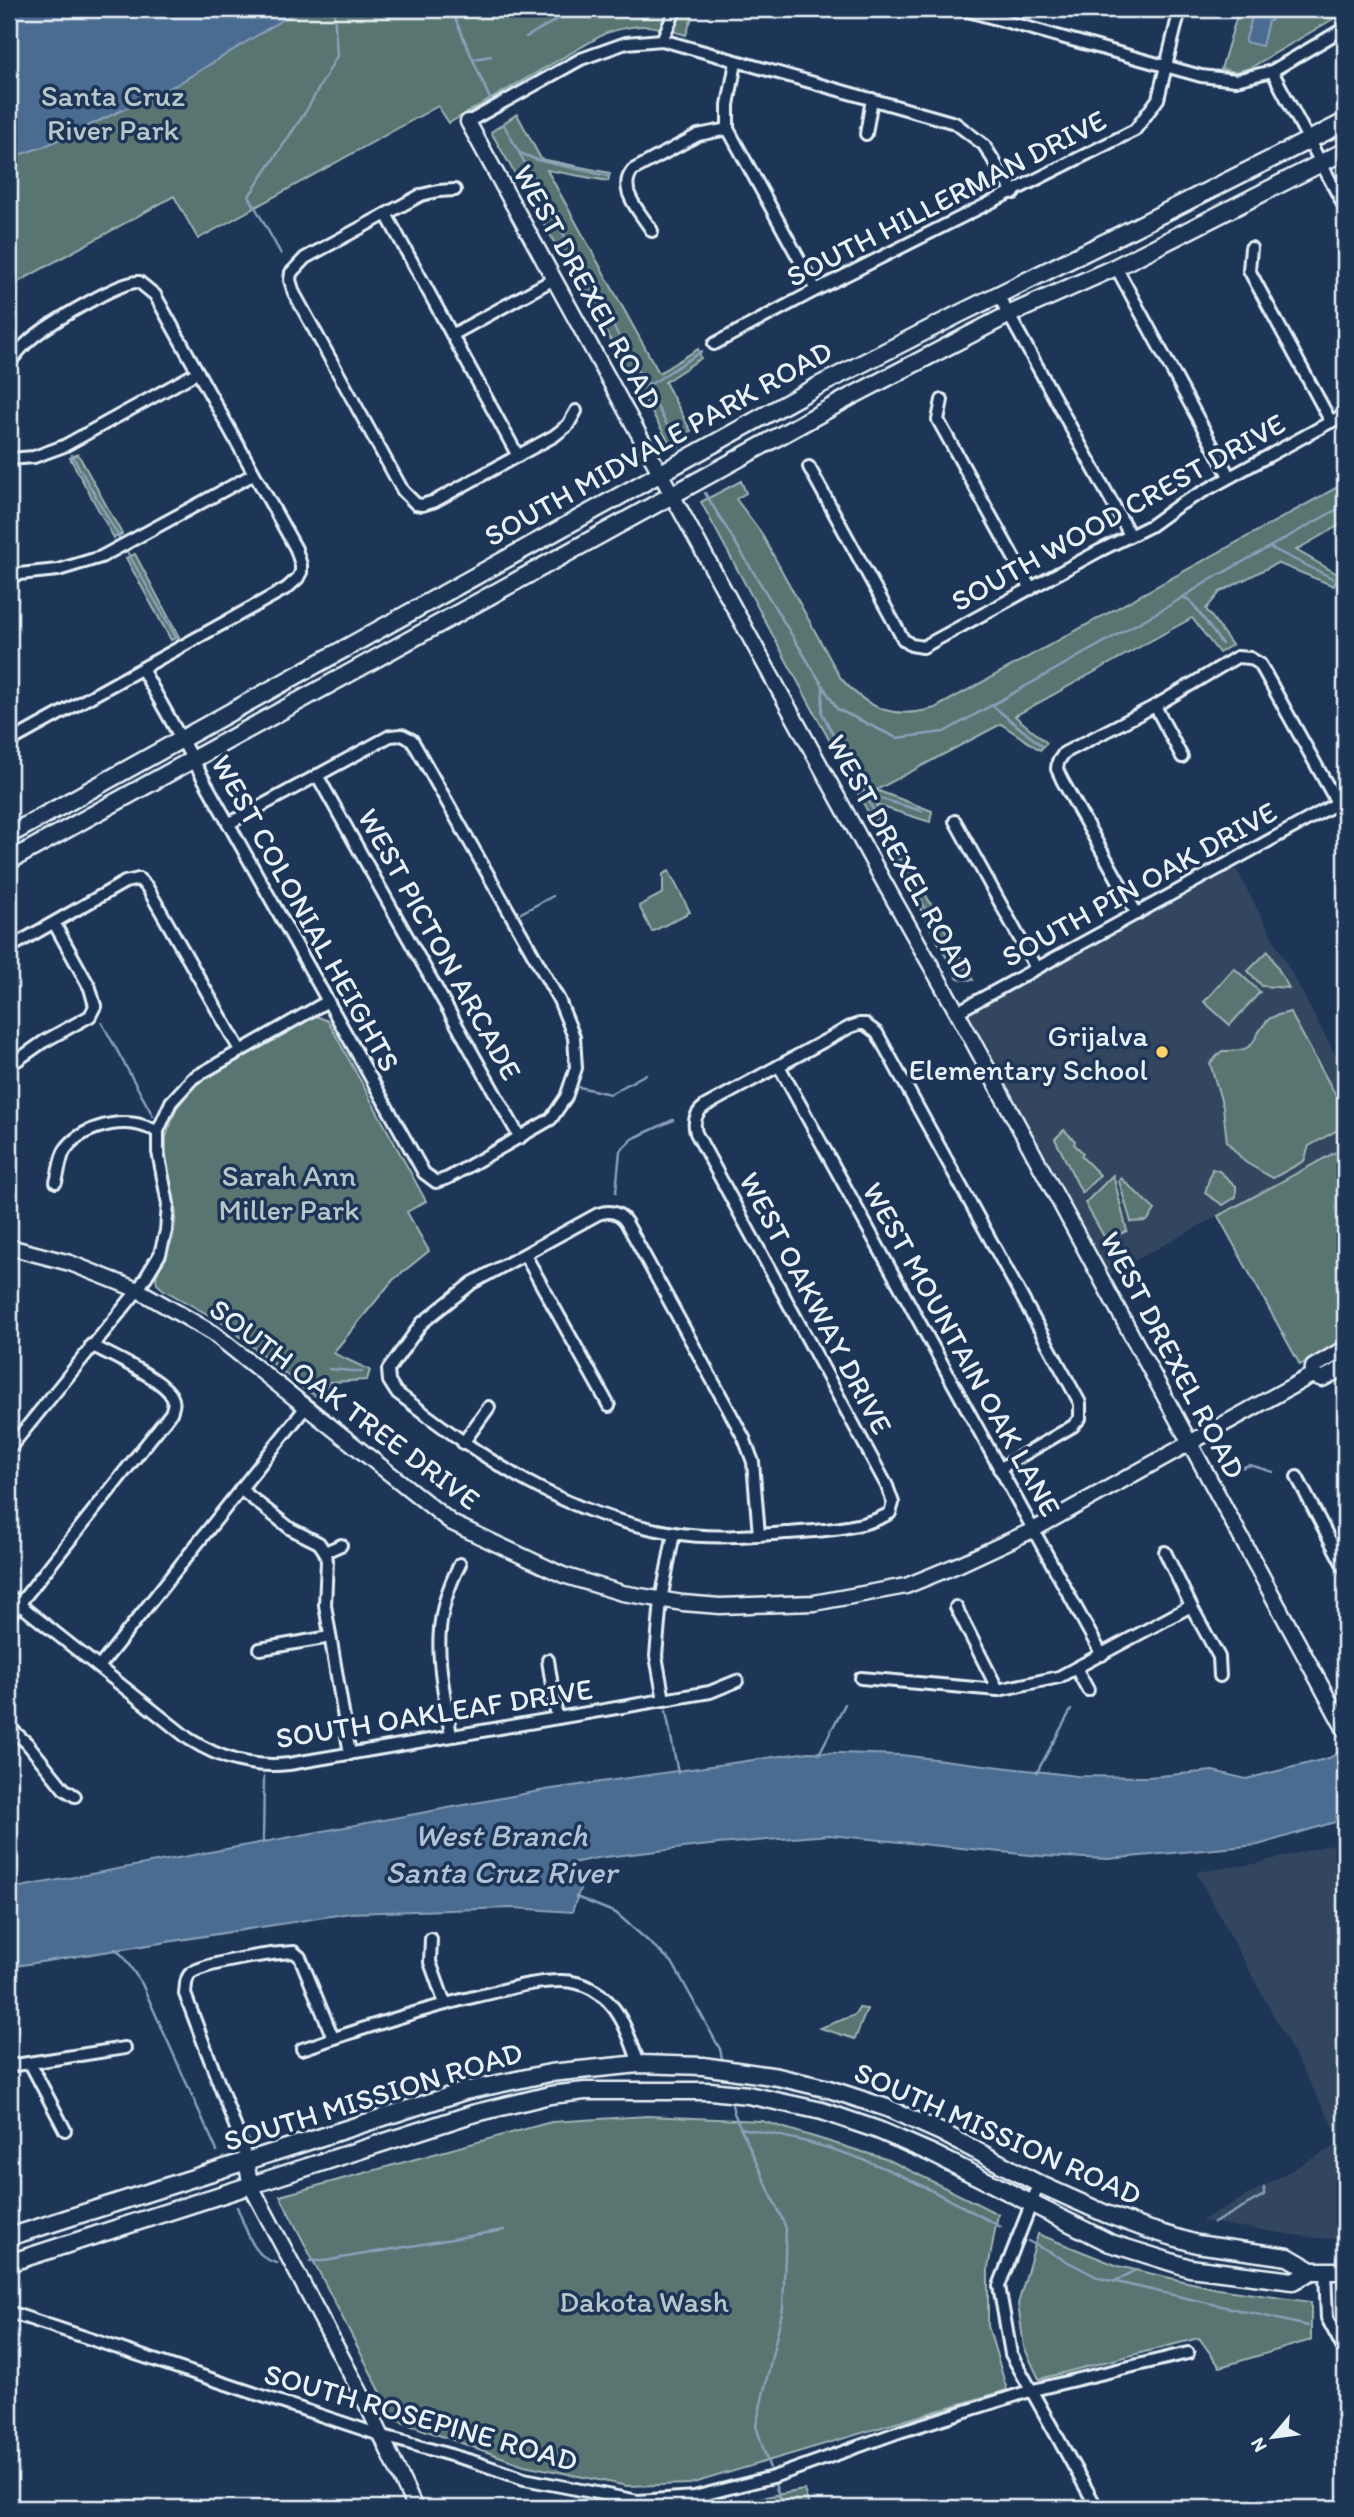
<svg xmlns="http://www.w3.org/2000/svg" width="1354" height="2517" font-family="Itim,sans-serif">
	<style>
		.built { fill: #33465f }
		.green { fill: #587572; stroke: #a0b3b5; stroke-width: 2 }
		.water { fill: #4b6c91; stroke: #8aa1ba; stroke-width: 2 }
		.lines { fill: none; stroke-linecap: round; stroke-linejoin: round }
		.stream { stroke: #8aa1ba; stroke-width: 2.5 }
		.minor-casing { stroke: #e8f1f8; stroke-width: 16 }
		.tertiary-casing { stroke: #e8f1f8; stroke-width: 19 }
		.secondary-casing { stroke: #e8f1f8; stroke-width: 21 }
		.minor { stroke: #1d3557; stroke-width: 10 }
		.tertiary { stroke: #1d3557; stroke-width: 14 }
		.secondary { stroke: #1d3557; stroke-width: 16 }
		.poi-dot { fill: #ffd166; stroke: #1d3557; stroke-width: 2.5 }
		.labels { text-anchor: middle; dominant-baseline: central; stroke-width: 7; stroke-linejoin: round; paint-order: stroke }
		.park-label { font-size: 30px; fill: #b6c6c9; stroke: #1d3557 }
		.street-label { font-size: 30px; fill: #e8f1f8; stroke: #1d3557 }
		.poi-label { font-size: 30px; fill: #e8f1f8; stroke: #1d3557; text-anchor: end }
		.water-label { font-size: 32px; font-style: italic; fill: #b1c2d4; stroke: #1d3557 }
	</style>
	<rect width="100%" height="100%" fill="#1d3557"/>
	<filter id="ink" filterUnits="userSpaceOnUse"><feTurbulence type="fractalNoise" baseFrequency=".0143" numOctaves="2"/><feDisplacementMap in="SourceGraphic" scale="14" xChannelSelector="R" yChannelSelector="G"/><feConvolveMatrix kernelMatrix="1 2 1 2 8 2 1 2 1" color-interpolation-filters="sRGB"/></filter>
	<g filter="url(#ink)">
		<g class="built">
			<path d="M1236,869L1345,1073V1147L1110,1274L969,1013Z"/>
			<path d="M1345,1841V2239L1315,2238L1201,2221L1342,2142L1196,1872L1254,1864Z"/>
		</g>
		<g class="green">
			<path d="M9,9H695L686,35C652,25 641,22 606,33L449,123L438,106L198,239L174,196L9,287Z"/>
			<path d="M1239,9H1345V12L1250,68L1235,72L1221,69Z"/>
			<path d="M517,114L541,159L610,173L608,181L547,170L659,373L698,349L701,358L665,382L691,431L670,444L491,132Z"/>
			<path d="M78,454L122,534L114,538L70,458Z"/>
			<path d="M741,481L746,493L736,499L760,531L840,677C867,709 893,720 935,708L1345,483V522L1296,550L1339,575L1334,586L1277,563L1220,592L1206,609L1232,645L1219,653L1192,618L1015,716L1047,743L1040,750L1001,724L876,790L932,811L930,822L876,805L973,980L958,979L701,502Z"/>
			<path d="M135,554L179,637L171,640L126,558Z"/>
			<path d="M669,871L690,912L652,932L639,906L663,893V874Z"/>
			<path d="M1268,951L1289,988L1262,986L1248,971Z"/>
			<path d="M1234,968L1260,992L1230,1025L1204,1002Z"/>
			<path d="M1290,1012L1345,1112L1341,1128L1309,1146L1304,1161L1273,1178L1245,1162L1227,1142L1223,1107L1210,1063L1222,1051C1262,1052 1248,1039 1269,1019C1274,1015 1284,1014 1290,1012Z"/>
			<path d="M316,1016L328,1021L426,1201L407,1212L429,1251L393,1280L333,1353L370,1370L367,1380L330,1382L319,1398L304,1389L225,1324L164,1290L157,1284L156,1276L173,1238L176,1214L166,1166V1137L176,1109L195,1085Z"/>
			<path d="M1064,1130L1075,1141L1074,1144L1083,1153L1081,1156L1100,1175L1082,1193L1055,1139Z"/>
			<path d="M1343,1148L1345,1152V1340L1300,1365L1218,1216Z"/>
			<path d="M1212,1169L1219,1171L1236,1186V1197L1223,1205L1205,1193Z"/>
			<path d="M1113,1175L1127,1231L1106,1240L1085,1203Z"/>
			<path d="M1121,1178L1155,1210L1147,1221L1131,1222L1119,1181Z"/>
			<path d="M859,2008L867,2009L855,2039L820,2028L855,2015Z"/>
			<path d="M647,2116L762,2121L889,2160L998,2214L988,2268V2326L1007,2390L690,2484L627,2486L524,2465L395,2420L280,2196L551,2122Z"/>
			<path d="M1038,2234L1118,2266L1218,2289L1311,2302V2340L1220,2367L1199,2338L1039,2379L1024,2347L1018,2304Z"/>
			<path d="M804,2490L810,2508H710V2507Z"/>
		</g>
		<g class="water">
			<path d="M9,9H300L176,85L43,147L9,158Z"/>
			<path d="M1254,10L1273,15L1271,21H1268L1262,46L1245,42Z"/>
			<path d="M1345,1749V1819L1258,1845L1108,1859L1040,1856L830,1835L718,1844L597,1858L557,1866L583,1880L572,1912L514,1908L350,1913L9,1967V1889L545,1790L808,1752L901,1755L1077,1776L1148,1777L1213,1771L1246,1779L1329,1758Z"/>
		</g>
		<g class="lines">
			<g class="stream">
				<path d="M451,9L490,99"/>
				<path d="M526,37L576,9"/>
				<path d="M474,59L491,56"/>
				<path d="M503,123L679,447"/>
				<path d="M520,153L537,160L608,176"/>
				<path d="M281,254L249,196L306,111L337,56L334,9"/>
				<path d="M645,383L651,384L702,351"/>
				<path d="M72,455L120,539"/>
				<path d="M705,493L837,709L897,738L944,732L1172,604L1210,580L1345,505"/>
				<path d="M1269,547L1334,579"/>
				<path d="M128,553L176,637"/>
				<path d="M1182,597L1190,600L1222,644"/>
				<path d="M823,689L822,713L961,976"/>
				<path d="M993,706L1042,746"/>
				<path d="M865,794L922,811"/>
				<path d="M521,913L553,896"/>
				<path d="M102,1023L153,1116"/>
				<path d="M579,1087L610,1094L646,1074"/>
				<path d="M616,1192L620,1151L632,1139L673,1120"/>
				<path d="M329,1369L362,1372"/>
				<path d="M1224,1473L1250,1465L1273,1472"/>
				<path d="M666,1711L678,1773"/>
				<path d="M819,1754L845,1704"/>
				<path d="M1037,1772L1071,1710"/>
				<path d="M263,1843L264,1776"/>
				<path d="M576,1897L616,1913L672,1962L720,2049L723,2063"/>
				<path d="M115,1949L123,1956L142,1984L217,2151"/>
				<path d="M731,2100L734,2113L786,2228L783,2308L756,2426L772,2475"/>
				<path d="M740,2128C795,2137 849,2151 900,2175C934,2191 967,2209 1001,2227"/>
				<path d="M237,2207C246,2227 252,2258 277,2263"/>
				<path d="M1214,2223L1264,2195V2188"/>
				<path d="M1028,2241L1099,2278L1308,2326"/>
				<path d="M310,2261H324L504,2230"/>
				<path d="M1115,2281L1134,2271"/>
				<path d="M774,2481L783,2508"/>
			</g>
			<defs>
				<g id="minor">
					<path d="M961,9L1201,76L1236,80L1272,71L1345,28"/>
					<path d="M662,40L676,9"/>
					<path d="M736,62L728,105V129L816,290"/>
					<path d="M1272,71L1345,208"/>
					<path d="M468,122L581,59L626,43L662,40L955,123L984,145L1014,193"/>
					<path d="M866,134L872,99"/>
					<path d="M386,214L518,456"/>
					<path d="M652,231C641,213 616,189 633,170L698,135L728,129"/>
					<path d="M1251,248L1249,270L1331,422"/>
					<path d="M1116,267L1229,476"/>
					<path d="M291,273L290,280L294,293L403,491L416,504"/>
					<path d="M291,273L305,258L421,195L438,191L455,190"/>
					<path d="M139,282L155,295L296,549L301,565V572"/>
					<path d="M998,295L1130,535"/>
					<path d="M452,335L554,279"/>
					<path d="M714,344L816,290L1135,130L1158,99L1180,9"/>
					<path d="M9,364C15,355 23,346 31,339C49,324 119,281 139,282"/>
					<path d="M942,400L938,420L1031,589"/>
					<path d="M9,459L34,457L64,446L198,372"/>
					<path d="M809,467L903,639L911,645L923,647L1099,551L1150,526L1179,505L1345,414"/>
					<path d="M416,504L422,505L435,501L554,436L568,425L576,411"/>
					<path d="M9,575L58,570L101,557L254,474"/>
					<path d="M142,669L424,1173L436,1182L448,1178L551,1119L566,1097L576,1068L574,1037L559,1000L412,740L402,735L390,736L228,824"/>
					<path d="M1155,706L1182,757"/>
					<path d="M9,742L287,588L298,578L301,572"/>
					<path d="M1058,762L1064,753L1155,706L1237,657L1250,658L1260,664L1345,817"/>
					<path d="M1058,762L1057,769L1062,780L1137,914"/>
					<path d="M317,775L520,1138"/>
					<path d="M955,821L1036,968"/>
					<path d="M139,879L147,887L240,1050"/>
					<path d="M54,923L90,988L95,1006"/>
					<path d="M1344,930L1345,929"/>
					<path d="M9,948L125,882L139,879"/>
					<path d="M957,1012L1345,799"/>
					<path d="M865,1024L877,1033L1080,1403V1418"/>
					<path d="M9,1066L43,1042L90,1016L95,1006"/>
					<path d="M779,1066L1102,1655"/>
					<path d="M56,1182C59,1172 60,1158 65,1150C79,1129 113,1120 136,1124C143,1125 151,1129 158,1131"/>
					<path d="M525,1255L609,1406"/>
					<path d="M463,1443L489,1407"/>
					<path d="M9,1449L138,1290L160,1254L166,1231L168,1204L158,1152V1131L171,1102L193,1078L328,1001"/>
					<path d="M999,1469L1073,1426L1080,1418"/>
					<path d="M1297,1477L1345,1569"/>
					<path d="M240,1489L291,1529L319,1543L325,1552L327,1561L325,1605L350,1754"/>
					<path d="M759,1535L753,1462L744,1438L626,1222C619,1212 610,1210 598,1214L472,1283L422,1323L388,1370L389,1381L396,1392C484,1459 561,1515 674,1533C710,1539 749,1536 786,1533C817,1531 863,1529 890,1513L893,1503L887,1486L696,1133C693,1122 695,1113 705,1106L850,1027L859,1024H865"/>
					<path d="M325,1552L341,1545"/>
					<path d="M1165,1552L1191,1606L1219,1657L1220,1676"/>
					<path d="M9,1596L189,1739C221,1759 251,1768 289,1764L710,1692L737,1681"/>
					<path d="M956,1607L998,1690"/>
					<path d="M9,1617L171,1413C173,1407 175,1403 172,1397C164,1379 110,1355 91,1345"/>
					<path d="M260,1649L330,1637"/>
					<path d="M548,1660L557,1718"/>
					<path d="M99,1667L306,1407"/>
					<path d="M1076,1668L1088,1690"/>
					<path d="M861,1678L998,1690L1059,1677L1191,1606"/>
					<path d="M664,1700L656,1656L661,1600L674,1533"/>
					<path d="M9,1727L27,1743L64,1789L75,1796"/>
					<path d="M451,1736C441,1670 427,1627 460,1564"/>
					<path d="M431,1939L430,1962L445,2004"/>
					<path d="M302,2049C361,2029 421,2009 482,1995C508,1989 534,1981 561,1981C572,1981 583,1984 592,1989C621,2005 629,2036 639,2064"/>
					<path d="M30,2063L65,2130"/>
					<path d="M9,2066L125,2048"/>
					<path d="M246,2162L243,2147L185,1994C186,1987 185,1978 191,1973C208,1962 272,1953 294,1952L300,1957L333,2038"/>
					<path d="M1039,2184L999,2286L1011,2354L1097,2508"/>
					<path d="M1325,2272L1327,2318L1345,2352"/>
					<path d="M9,2312L380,2435L475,2462L524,2479L638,2501L694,2497L773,2477L899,2432L1033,2390L1188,2353"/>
				</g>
				<g id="tertiary">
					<path d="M468,122L885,884L957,1012L1345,1730"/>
					<path d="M9,1247L70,1263L138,1290L213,1333L452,1523L563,1575L622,1593L683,1603L720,1606L814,1603L906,1586L960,1564L1033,1530L1312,1375L1313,1367L1340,1351H1345"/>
					<path d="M1312,1375L1322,1379L1345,1367"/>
					<path d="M246,2162L251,2186L369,2409L415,2508"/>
				</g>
				<g id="secondary">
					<path d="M9,835L816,387L959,314L1104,243L1345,122"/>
					<path d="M9,861L850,397L1008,315L1116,267L1345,151"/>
					<path d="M9,2237L465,2091L550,2073L639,2064L703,2066L778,2077L829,2089L887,2108L941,2132L1039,2184L1106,2214L1147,2229L1197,2244L1288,2257L1312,2271H1345"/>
					<path d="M9,2263L472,2114L550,2095L585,2091H710L748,2095L822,2111L878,2130L931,2153L1110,2243L1190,2268L1293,2281L1312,2271"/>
				</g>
			</defs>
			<use href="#minor" class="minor-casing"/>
			<use href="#tertiary" class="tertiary-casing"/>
			<use href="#secondary" class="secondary-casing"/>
			<use href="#minor" class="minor"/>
			<use href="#tertiary" class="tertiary"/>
			<use href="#secondary" class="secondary"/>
		</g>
	</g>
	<circle class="poi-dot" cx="1162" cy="1052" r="7"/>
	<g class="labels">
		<g class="park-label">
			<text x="113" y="95">Santa Cruz<tspan x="113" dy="34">River Park</tspan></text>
			<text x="289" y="1175">Sarah Ann<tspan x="289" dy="34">Miller Park</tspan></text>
			<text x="644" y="2301">Dakota Wash</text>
		</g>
		<g class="street-label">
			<text transform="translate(946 198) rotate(-27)">SOUTH HILLERMAN DRIVE</text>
			<text transform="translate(588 287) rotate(61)">WEST DREXEL ROAD</text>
			<text transform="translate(658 443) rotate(-29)">SOUTH MIDVALE PARK ROAD</text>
			<text transform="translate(1118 512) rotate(-29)">SOUTH WOOD CREST DRIVE</text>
			<text transform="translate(901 857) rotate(61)">WEST DREXEL ROAD</text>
			<text transform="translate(1139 884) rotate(-29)">SOUTH PIN OAK DRIVE</text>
			<text transform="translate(306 913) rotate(61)">WEST COLONIAL HEIGHTS</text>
			<text transform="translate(440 944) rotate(61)">WEST PICTON ARCADE</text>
			<text transform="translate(816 1303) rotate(62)">WEST OAKWAY DRIVE</text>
			<text transform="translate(962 1349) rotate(61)">WEST MOUNTAIN OAK LANE</text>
			<text transform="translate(1173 1355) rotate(62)">WEST DREXEL ROAD</text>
			<text transform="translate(345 1404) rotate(37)">SOUTH OAK TREE DRIVE</text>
			<text transform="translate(434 1713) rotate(-9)">SOUTH OAKLEAF DRIVE</text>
			<text transform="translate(373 2096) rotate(-17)">SOUTH MISSION ROAD</text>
			<text transform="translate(998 2133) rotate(24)">SOUTH MISSION ROAD</text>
			<text transform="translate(421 2417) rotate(16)">SOUTH ROSEPINE ROAD</text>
		</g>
		<g class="poi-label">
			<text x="1148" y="1035">Grijalva<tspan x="1148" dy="34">Elementary School</tspan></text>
		</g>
		<g class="water-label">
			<text x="501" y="1835">West Branch<tspan x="501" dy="37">Santa Cruz River</tspan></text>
		</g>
	</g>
	<rect width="1354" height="2517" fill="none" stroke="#1d3557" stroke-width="35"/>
	<rect x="18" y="18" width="1319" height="2482" fill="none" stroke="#e8f1f8" stroke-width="2.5" filter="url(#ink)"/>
	<g transform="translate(1273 2437) rotate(241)" stroke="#1d3557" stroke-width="5" paint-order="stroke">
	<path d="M0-5L12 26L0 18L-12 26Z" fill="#e8f1f8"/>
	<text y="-10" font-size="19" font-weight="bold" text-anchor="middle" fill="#e8f1f8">N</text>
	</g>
</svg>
